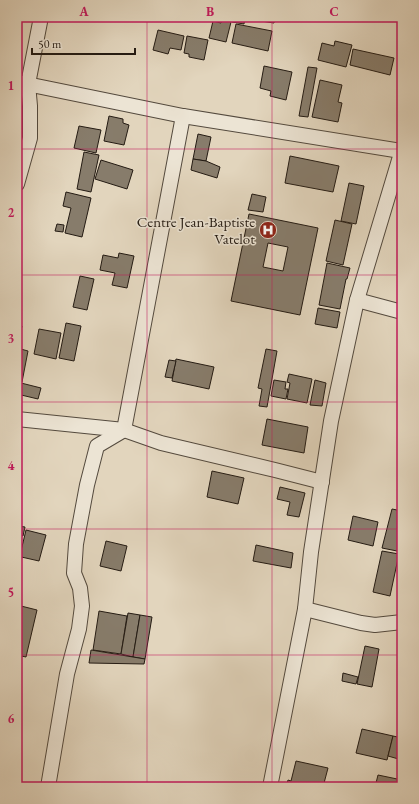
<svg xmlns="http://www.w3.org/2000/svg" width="419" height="804" font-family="'EB Garamond',serif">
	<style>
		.building { fill: #877c6b; stroke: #241b13; fill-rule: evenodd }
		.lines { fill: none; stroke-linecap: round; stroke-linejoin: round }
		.minor-casing { stroke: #544a3e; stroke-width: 16 }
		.minor { stroke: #ece4d4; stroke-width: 14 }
		.grid { fill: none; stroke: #c2185b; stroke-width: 1; stroke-opacity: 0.55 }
		.labels { text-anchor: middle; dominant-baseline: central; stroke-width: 3; stroke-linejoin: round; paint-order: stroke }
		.poi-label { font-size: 15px; fill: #241b13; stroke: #ece4d4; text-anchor: end }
		.neatline { fill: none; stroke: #c2185b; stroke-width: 1.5 }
		.grid-label { font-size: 13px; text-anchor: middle; font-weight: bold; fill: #c2185b }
	</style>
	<rect width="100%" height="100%" fill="#e2d5bd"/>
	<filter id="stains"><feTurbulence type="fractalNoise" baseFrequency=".005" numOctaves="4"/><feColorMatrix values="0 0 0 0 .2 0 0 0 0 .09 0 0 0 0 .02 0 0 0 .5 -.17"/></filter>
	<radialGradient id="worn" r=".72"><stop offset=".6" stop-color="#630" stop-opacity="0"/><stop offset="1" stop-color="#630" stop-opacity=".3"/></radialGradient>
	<g class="building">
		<path d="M222,17L232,18L226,42L209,38L213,21L221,23Z"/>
		<path d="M233,17H245L244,24L232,22Z"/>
		<path d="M262,17H275L274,23L261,21Z"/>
		<path d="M236,24L272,31L268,51L232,43Z"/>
		<path d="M158,30L184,36L181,50L170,48L168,54L153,50Z"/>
		<path d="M187,36L208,40L204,60L189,57V54L184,53Z"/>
		<path d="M335,41L352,45L346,67L318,60L322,43L334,46Z"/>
		<path d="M353,49L394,58L390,75L350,65Z"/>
		<path d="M264,66L292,72L286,100L270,96L271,91L260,88Z"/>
		<path d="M308,67L317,68L308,117L299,116Z"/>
		<path d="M320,80L342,85L338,102L342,103L338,122L312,117Z"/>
		<path d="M109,116L123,119V123L129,125L124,145L104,141Z"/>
		<path d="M79,126L101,130L96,153L74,148Z"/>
		<path d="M198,134L211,137L206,161L193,159Z"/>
		<path d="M84,152L99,155L91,192L77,189Z"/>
		<path d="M290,156L339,166L333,192L285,183Z"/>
		<path d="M193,159L206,161L220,167L217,178L191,170Z"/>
		<path d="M101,160L133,170L127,189L95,179Z"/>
		<path d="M349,183L364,186L356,224L341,221Z"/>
		<path d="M66,192L91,198L82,237L65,233L71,208L63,206Z"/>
		<path d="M252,194L266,197L263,212L248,210Z"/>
		<path d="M249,214L318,228L300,315L231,301ZM268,243L288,247L283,271L263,267Z"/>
		<path d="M335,220L352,224L343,265L326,261Z"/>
		<path d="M57,224L64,225L63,232L55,231Z"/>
		<path d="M119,253L134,256L127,288L112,285L115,273L100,270L103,255L118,258Z"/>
		<path d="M327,263L350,268L347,279H346L340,309L319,305Z"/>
		<path d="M80,276L94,279L87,310L73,307Z"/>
		<path d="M318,308L340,312L337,328L315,324Z"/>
		<path d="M66,323L81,326L74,361L59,358Z"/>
		<path d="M17,325L22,326L17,348L28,351L22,382L17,381Z"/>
		<path d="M39,329L61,333L56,359L34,354Z"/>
		<path d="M266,349L277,351L267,407L259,406L262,389L258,388Z"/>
		<path d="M176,359L214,367L209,389L172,381Z"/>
		<path d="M169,360L176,361L172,378L165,377Z"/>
		<path d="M289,374L312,379L307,403L287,399L290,383L287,382Z"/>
		<path d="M274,380L286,382L285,389H288L286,399L271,396Z"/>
		<path d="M315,380L326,383L322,406L310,405Z"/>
		<path d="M17,382L41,388L38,399L17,394Z"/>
		<path d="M267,419L308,427L304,453L262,445Z"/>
		<path d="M212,471L244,478L238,504L207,497Z"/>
		<path d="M280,487L305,493L299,517L287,515L290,502L277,499Z"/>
		<path d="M392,509L402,511V531L397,551L382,548Z"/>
		<path d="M353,516L378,522L373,546L348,540Z"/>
		<path d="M18,526L25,527L23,536L17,534Z"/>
		<path d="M26,530L46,535L39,561L17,556V550L21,551Z"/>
		<path d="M106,541L127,546L121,571L100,566Z"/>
		<path d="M256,545L293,553L291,568L253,561Z"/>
		<path d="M382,551L399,554L390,596L373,592Z"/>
		<path d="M17,605L37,610L26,657L17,655Z"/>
		<path d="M99,611L127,616L121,654L93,650Z"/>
		<path d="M128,613L140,615L133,657L121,654Z"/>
		<path d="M140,615L152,617L145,659L133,657Z"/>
		<path d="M365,646L379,649L372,687L357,684Z"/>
		<path d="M91,650L145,659L144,664L89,663Z"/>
		<path d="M343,673L358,677L356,684L342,681Z"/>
		<path d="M362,729L393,736L387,760L356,753Z"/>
		<path d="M393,736L402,738V760L388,756Z"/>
		<path d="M296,761L328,768L323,787H286L288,780L291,781Z"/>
		<path d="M378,775L402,780L400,787H375Z"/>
	</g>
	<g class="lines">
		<defs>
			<g id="minor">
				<path d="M17,82L183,116L401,151"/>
				<path d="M17,184L30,138V106L28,84L41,17"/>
				<path d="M357,300L402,312"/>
				<path d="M17,419L124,430L161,443L275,470L322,482"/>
				<path d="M305,609L361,623L375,625L402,622"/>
				<path d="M48,787L67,674L79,629L82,606L80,588L74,573L76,544L87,485L97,446L124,430L183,116"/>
				<path d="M270,787L305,609L311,552L331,421L357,300L402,150"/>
			</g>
		</defs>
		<use href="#minor" class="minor-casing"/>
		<use href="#minor" class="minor"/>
	</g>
	<path class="grid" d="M147,17V787M272,17V787M17,149H402M17,275H402M17,402H402M17,529H402M17,655H402"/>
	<defs>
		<symbol id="hospital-disc" viewBox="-11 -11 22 22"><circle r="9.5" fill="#8f2418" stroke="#ece4d4"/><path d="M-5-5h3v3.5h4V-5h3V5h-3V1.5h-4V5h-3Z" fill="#fff"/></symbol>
	</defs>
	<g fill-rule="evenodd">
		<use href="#hospital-disc" x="258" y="220" width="20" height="20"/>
	</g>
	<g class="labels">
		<g class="poi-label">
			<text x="255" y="221">Centre Jean-Baptiste<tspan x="255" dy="17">Vatelot</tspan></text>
		</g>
	</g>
	<rect width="419" height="804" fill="none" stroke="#e2d5bd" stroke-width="44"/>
	<path d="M32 48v6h103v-6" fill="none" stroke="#241b13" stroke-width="2"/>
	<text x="38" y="48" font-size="12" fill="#241b13" stroke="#ece4d4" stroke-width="3" paint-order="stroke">50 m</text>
	<rect x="22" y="22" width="375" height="760" class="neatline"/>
	<g class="grid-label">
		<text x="84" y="16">A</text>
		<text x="210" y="16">B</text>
		<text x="334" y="16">C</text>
		<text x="11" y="90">1</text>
		<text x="11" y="217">2</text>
		<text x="11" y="343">3</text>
		<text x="11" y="470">4</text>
		<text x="11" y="597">5</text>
		<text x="11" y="723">6</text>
	</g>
	<rect width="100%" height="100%" filter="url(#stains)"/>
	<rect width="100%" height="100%" fill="url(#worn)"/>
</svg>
